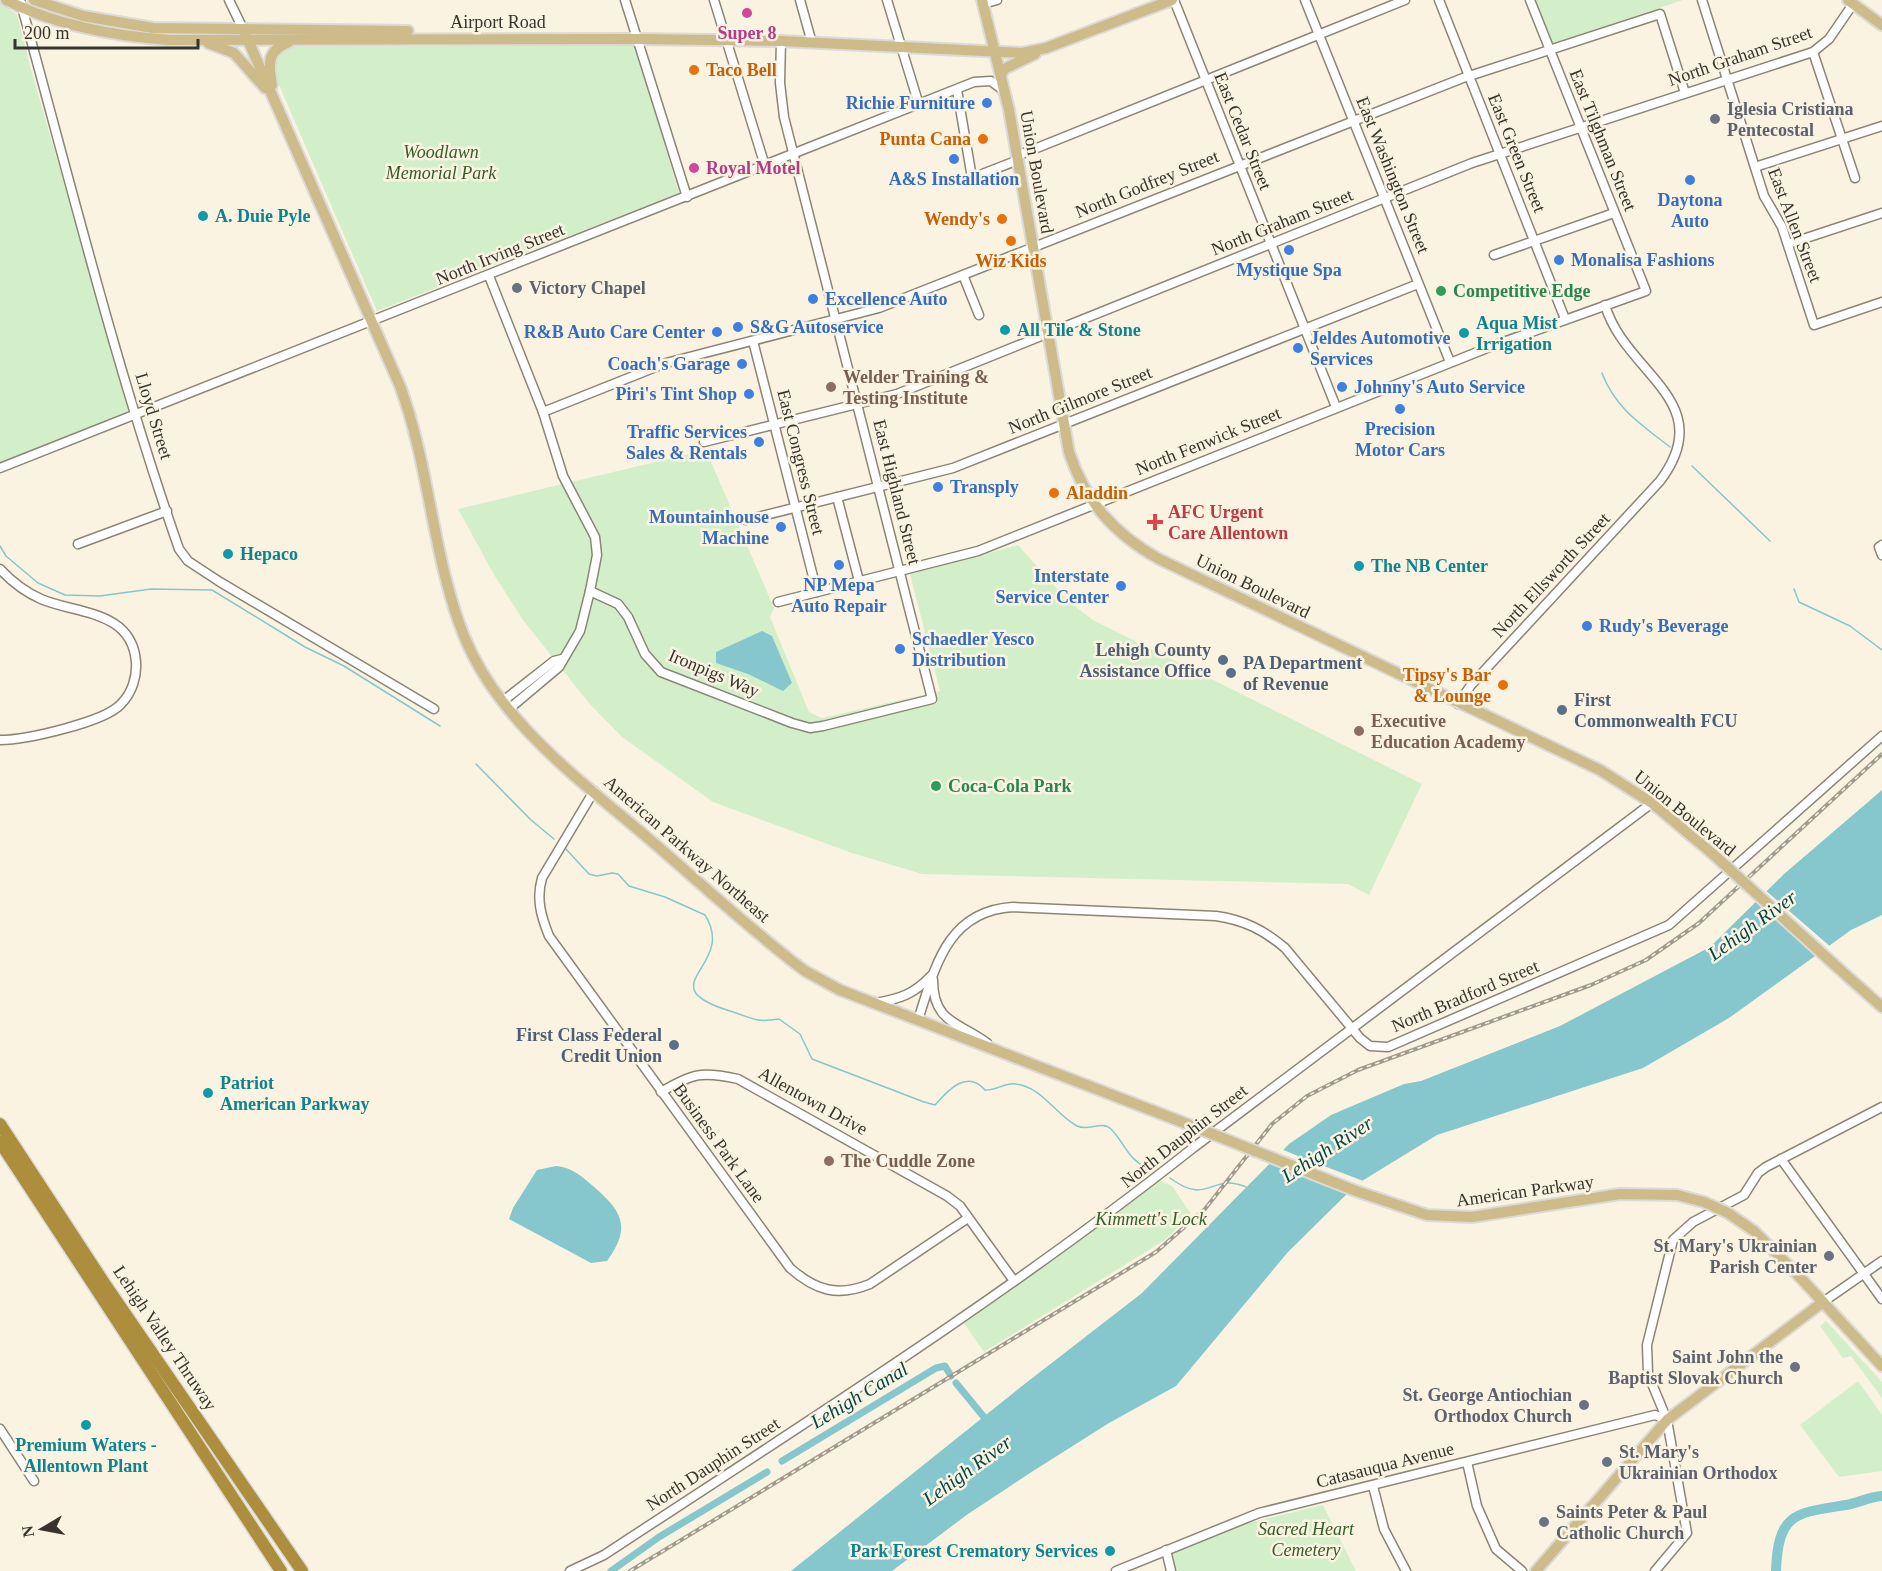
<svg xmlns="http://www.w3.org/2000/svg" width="1882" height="1571" font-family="'Times New Roman',serif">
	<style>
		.green { fill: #d3efca }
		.water { fill: #85c7cc }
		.pier { fill: #faf3e1 }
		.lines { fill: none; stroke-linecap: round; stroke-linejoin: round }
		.stream { stroke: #85c7cc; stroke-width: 1.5 }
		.canal { stroke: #85c7cc; stroke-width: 7 }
		.river { stroke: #85c7cc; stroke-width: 10 }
		.minor-casing { stroke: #8b8575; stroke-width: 11 }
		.major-casing { stroke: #dbdad9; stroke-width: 14 }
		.highway-casing { stroke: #dbdad9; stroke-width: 15 }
		.minor { stroke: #fff; stroke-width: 8 }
		.major { stroke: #cebb8a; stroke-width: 10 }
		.highway { stroke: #ad8e3c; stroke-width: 12 }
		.rail-casing { stroke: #a19b8f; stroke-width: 4 }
		.rail { stroke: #faf3e1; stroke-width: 1.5; stroke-dasharray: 4.5; stroke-linecap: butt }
		.major-bridge-casing { stroke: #dbdad9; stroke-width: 14; stroke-linecap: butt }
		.major-bridge { stroke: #cebb8a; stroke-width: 10 }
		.hotel-dot { fill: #d1479c; stroke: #faf3e1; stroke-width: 2 }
		.food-dot { fill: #e8710a; stroke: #faf3e1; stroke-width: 2 }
		.shop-dot { fill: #3f7fe0; stroke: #faf3e1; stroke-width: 2 }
		.worship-dot { fill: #6b7280; stroke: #faf3e1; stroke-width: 2 }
		.culture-dot { fill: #0f9aa8; stroke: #faf3e1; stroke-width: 2 }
		.leisure-dot { fill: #2e9e5b; stroke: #faf3e1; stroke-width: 2 }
		.education-dot { fill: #8d6e63; stroke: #faf3e1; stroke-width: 2 }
		.health-dot { fill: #e0444e; stroke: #faf3e1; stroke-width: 2 }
		.service-dot { fill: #5c6f8a; stroke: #faf3e1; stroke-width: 2 }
		.labels { text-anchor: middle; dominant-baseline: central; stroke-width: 5; stroke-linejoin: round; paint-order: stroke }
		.street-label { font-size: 18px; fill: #37342e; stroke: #faf3e1 }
		.hotel-label { font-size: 18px; font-weight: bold; fill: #b23c85; stroke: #faf3e1 }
		.food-label { font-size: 18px; font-weight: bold; fill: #c56008; stroke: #faf3e1; text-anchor: end }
		.shop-label { font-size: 18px; font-weight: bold; fill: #366cbe; stroke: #faf3e1; text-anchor: start }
		.worship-label { font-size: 18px; font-weight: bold; fill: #5b616d; stroke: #faf3e1; text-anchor: start }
		.park-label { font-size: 18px; font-style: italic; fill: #335d25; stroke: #faf3e1 }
		.culture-label { font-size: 18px; font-weight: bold; fill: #0d838f; stroke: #faf3e1; text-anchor: start }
		.leisure-label { font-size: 18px; font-weight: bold; fill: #27864d; stroke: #faf3e1; text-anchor: start }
		.education-label { font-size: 18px; font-weight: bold; fill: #785e54; stroke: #faf3e1; text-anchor: start }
		.health-label { font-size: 18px; font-weight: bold; fill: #be3a42; stroke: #faf3e1; text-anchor: start }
		.service-label { font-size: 18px; font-weight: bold; fill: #4e5e75; stroke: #faf3e1; text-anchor: end }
		.water-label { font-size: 20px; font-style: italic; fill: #034448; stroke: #faf3e1 }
	</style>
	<rect width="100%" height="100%" fill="#faf3e1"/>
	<g class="green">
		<path d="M1534,0H1683L1552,44Z"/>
		<path d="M0,3L17,15L32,73L129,407L125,416L0,465Z"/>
		<path d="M635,45L679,193L377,311L279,85L273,67L277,51L288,47Z"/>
		<path d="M706,450L774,608L770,617L809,712L822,718L940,691L910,574L1018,545L1068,601L1093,620L1422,784L1369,895L1348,884L922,874L852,853L713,802L622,737L588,702L523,620L493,573L458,509Z"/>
		<path d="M1159,1180L1172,1186L1191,1214L1165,1240L984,1352L963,1322Z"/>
		<path d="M1826,1321L1882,1382V1398L1851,1356L1843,1358L1820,1326Z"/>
		<path d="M1858,1381L1882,1415V1471L1839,1477L1800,1425Z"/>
		<path d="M1323,1505L1356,1571H1176L1172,1554L1235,1526Z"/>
	</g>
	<g class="water">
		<path d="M762,631L772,636L792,683L783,691L748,674L716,663V652Z"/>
		<path d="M1882,790V915L1851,930L1729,1018L1643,1068L1437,1135L1357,1184L1288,1252L1176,1386L1109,1423L1030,1473L968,1514L892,1571H791L1022,1386L1142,1293L1289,1144L1331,1115L1404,1084L1421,1081L1560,1026L1710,947L1784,874Z"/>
		<path d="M556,1166C572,1167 581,1176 593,1186C622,1211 632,1227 607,1261L591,1263L509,1219L513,1208L537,1170Z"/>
	</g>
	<g class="pier">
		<path d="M1764,889L1832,948L1818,958L1753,900Z"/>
		<path d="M1281,1149L1303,1158L1366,1182L1351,1194L1268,1162Z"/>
	</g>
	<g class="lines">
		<g class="stream">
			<path d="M1602,373C1615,408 1642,425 1670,447"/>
			<path d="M1692,466L1770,541"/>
			<path d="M0,546L6,556L38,583L65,595L100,596L151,589L212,590L305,647L344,666L440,726"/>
			<path d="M1794,589L1799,602L1850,626L1882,650"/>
			<path d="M476,764L531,820L554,839"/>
			<path d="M565,848L589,874L597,876L612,873L618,874L629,886L665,897L705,915C738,967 646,985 730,1011C753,1018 754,1023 779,1019L800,1034L812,1059L924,1102L935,1105C948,1090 967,1069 985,1090C996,1091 1005,1082 1016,1084C1042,1087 1055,1114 1077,1126C1089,1132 1101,1120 1111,1129C1124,1142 1128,1159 1145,1167"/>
			<path d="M1170,1178C1209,1207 1210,1172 1246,1187"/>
		</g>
		<g class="canal">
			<path d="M956,1383L988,1422"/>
			<path d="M782,1461L936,1368L945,1366L951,1376"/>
			<path d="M611,1571L659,1537L767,1472"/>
		</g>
		<path class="river" d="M1776,1571C1778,1512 1796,1513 1846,1505C1858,1503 1869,1497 1882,1496"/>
		<defs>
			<g id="minor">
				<path d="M20,0C71,184 116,369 179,549L188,561L220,582L434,709"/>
				<path d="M229,0L243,29"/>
				<path d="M625,0L687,197"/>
				<path d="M714,0L765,166"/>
				<path d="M800,0L812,43"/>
				<path d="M887,0L919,105"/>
				<path d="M1174,0L1336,407"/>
				<path d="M1305,0L1450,362"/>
				<path d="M1439,0L1565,319"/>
				<path d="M1702,0L1764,196L1782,227L1814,325L1882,302"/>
				<path d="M983,4L997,0"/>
				<path d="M1813,52L1855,178"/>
				<path d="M957,90L972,178L1018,160"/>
				<path d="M1017,156L1405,0"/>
				<path d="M1755,167L1882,126"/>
				<path d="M1788,244L1882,213"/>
				<path d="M1494,255L1614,213"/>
				<path d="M963,275L979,315"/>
				<path d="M489,276L543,412L563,476L595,537L597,555L590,591"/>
				<path d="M753,341L817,592"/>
				<path d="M543,412L666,363L879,308L1463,78L1660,14L1685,93"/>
				<path d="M704,442L897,394L1472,163L1813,52L1829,39L1853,4"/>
				<path d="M0,468L974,82L991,81L1003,90"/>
				<path d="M837,497L859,581"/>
				<path d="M746,520L953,468L1418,284"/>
				<path d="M78,544L167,511"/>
				<path d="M1882,545L1879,547L1882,555"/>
				<path d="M0,569C12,582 25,592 41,599C76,614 132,610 136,662C137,677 132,693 121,704C105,722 26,740 0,740"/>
				<path d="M778,602L978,551L1495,345L1646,291L1530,0"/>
				<path d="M503,701L554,661L562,659"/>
				<path d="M1458,704L1471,685L1660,481C1720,401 1625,374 1605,305"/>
				<path d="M509,709L559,667L580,631L590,591L618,604L628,617L645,654L661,672L792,723L810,728L823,726L932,699L784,117L780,83L781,41"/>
				<path d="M594,791L542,878C536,899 541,916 549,936L790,1268C816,1291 838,1297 870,1284L968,1218"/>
				<path d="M933,980C933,1023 959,1022 987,1043"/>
				<path d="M875,1003C900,999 914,994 931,976"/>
				<path d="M918,1020C935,967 947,911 1013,907L1216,916C1244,920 1264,930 1285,948L1360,1038L1370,1046L1388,1047L1669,925L1882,736"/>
				<path d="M661,1092C693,1073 702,1071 738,1079L947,1196L960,1206L1014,1281"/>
				<path d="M1781,1159L1882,1299"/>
				<path d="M1823,1302L1882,1261"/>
				<path d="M0,1429L34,1481"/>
				<path d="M1467,1462L1477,1506L1496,1549L1522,1571"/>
				<path d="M1373,1486L1384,1529L1406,1571"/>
				<path d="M1166,1550L1171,1571"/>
				<path d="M570,1571L604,1555C803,1424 1005,1297 1193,1148L1652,803"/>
				<path d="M1116,1571L1259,1513L1655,1415L1667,1420"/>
				<path d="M1655,1571L1687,1533L1667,1420L1648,1374L1647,1345L1673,1240L1693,1222L1744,1195L1758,1173L1766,1167L1882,1107"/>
			</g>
			<g id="major">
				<path d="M6,0C57,26 114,36 170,40L639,39L781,41L1022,53L1046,48L1172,0"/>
				<path d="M34,0L83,16L153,28L408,31"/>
				<path d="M982,0L1009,110L1069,452C1085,501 1114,534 1159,559L1600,770L1652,803L1714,855"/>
				<path d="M1848,0L1882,25"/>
				<path d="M243,29L400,386C430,467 432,556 464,636C500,725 587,785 656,845C705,887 753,932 805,971L840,990L1177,1120"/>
				<path d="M208,43L234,53L265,88"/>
				<path d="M1001,75L1004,69L1035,54"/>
				<path d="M272,85C268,64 267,50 289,42"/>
				<path d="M1837,967L1882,1007"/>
				<path d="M1797,1274L1882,1366"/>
				<path d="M1536,1571L1667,1420L1823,1302"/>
			</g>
			<g id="highway">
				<path d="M0,1124L106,1286L302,1571"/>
				<path d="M0,1142L281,1571"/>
			</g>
		</defs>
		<use href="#minor" class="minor-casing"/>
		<use href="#major" class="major-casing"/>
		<use href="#highway" class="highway-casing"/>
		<use href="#minor" class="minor"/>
		<use href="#major" class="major"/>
		<use href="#highway" class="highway"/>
		<defs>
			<path id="rail" d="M630,1571L1156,1252L1205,1209L1272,1124L1307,1096L1358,1070L1591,985L1646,960L1699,923L1882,754"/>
		</defs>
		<use href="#rail" class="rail-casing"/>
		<use href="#rail" class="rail"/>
		<defs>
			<g id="major-bridge">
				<path d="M1714,855L1837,967"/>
				<path d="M1177,1120L1356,1191L1427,1215L1472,1217L1620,1194L1677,1195L1704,1202L1728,1213L1754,1231L1797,1274"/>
			</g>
		</defs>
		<use href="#major-bridge" class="major-bridge-casing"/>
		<use href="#major-bridge" class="major-bridge"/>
	</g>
	<g class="hotel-dot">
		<circle cx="747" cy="13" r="6"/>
		<circle cx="694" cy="168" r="6"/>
	</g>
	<g class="food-dot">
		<circle cx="694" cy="70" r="6"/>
		<circle cx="983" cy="139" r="6"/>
		<circle cx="1002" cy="219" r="6"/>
		<circle cx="1011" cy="241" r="6"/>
		<circle cx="1054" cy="493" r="6"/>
		<circle cx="1503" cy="685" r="6"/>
	</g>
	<g class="shop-dot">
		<circle cx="987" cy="103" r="6"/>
		<circle cx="954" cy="159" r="6"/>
		<circle cx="1690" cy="180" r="6"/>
		<circle cx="1289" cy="250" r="6"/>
		<circle cx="1559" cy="260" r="6"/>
		<circle cx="813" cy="299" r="6"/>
		<circle cx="738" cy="327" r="6"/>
		<circle cx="717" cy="332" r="6"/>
		<circle cx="1298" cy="348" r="6"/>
		<circle cx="742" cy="364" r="6"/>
		<circle cx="1342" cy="387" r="6"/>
		<circle cx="749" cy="394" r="6"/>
		<circle cx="1400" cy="409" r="6"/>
		<circle cx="759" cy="442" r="6"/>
		<circle cx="938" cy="487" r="6"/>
		<circle cx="781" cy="527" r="6"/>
		<circle cx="839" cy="565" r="6"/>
		<circle cx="1121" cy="586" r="6"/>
		<circle cx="1587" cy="626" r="6"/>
		<circle cx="900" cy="649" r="6"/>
	</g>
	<g class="worship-dot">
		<circle cx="1715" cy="119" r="6"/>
		<circle cx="517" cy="288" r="6"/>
		<circle cx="1829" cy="1256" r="6"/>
		<circle cx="1795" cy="1367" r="6"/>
		<circle cx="1584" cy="1405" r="6"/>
		<circle cx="1607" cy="1462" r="6"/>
		<circle cx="1544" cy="1522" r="6"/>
	</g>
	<g class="culture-dot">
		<circle cx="203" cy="216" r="6"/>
		<circle cx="1005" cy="330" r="6"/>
		<circle cx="1464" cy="333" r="6"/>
		<circle cx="228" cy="554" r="6"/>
		<circle cx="1359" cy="566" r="6"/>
		<circle cx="208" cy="1093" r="6"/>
		<circle cx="86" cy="1425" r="6"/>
		<circle cx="1110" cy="1551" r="6"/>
	</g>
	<g class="leisure-dot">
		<circle cx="1441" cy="291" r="6"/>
		<circle cx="936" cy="786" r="6"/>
	</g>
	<g class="education-dot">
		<circle cx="831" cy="387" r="6"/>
		<circle cx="1359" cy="731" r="6"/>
		<circle cx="829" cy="1161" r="6"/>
	</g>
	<path class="health-dot" d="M1152 513h6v6h6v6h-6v6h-6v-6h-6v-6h6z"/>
	<g class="service-dot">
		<circle cx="1223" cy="660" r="6"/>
		<circle cx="1231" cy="673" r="6"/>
		<circle cx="1562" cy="710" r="6"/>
		<circle cx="674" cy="1045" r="6"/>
	</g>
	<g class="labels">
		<g class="street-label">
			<text x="498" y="22">Airport Road</text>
			<text transform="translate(1740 56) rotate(-19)">North Graham Street</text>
			<text transform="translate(1243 131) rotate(68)">East Cedar Street</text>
			<text transform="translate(1603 140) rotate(68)">East Tilghman Street</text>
			<text transform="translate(1517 153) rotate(68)">East Green Street</text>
			<text transform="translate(1037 172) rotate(80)">Union Boulevard</text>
			<text transform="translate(1393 175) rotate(68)">East Washington Street</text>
			<text transform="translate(1147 184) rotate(-22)">North Godfrey Street</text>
			<text transform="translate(1282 222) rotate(-22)">North Graham Street</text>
			<text transform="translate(1795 225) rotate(69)">East Allen Street</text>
			<text transform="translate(500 254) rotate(-22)">North Irving Street</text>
			<text transform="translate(1080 400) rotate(-22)">North Gilmore Street</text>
			<text transform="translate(154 416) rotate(73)">Lloyd Street</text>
			<text transform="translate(1208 441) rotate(-22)">North Fenwick Street</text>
			<text transform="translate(801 462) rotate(76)">East Congress Street</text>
			<text transform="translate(897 492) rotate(76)">East Highland Street</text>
			<text transform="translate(1551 575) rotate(-47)">North Ellsworth Street</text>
			<text transform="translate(1253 586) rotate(26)">Union Boulevard</text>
			<text transform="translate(714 673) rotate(23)">Ironpigs Way</text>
			<text transform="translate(1685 813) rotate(39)">Union Boulevard</text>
			<text transform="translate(687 849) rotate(41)">American Parkway Northeast</text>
			<text transform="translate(1465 996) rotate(-23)">North Bradford Street</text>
			<text transform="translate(813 1101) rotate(29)">Allentown Drive</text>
			<text transform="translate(1184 1136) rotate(-38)">North Dauphin Street</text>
			<text transform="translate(719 1143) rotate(54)">Business Park Lane</text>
			<text transform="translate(1525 1191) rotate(-8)">American Parkway</text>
			<text transform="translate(165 1338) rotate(56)">Lehigh Valley Thruway</text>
			<text transform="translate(713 1464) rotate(-33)">North Dauphin Street</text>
			<text transform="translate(1385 1465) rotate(-14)">Catasauqua Avenue</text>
		</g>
		<g class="hotel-label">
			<text x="747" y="33">Super 8</text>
			<text x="706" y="168" text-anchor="start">Royal Motel</text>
		</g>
		<g class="food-label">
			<text x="706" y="70" text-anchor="start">Taco Bell</text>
			<text x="971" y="139">Punta Cana</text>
			<text x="990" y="219">Wendy's</text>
			<text x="1011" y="261" text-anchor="middle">Wiz Kids</text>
			<text x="1066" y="493" text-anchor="start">Aladdin</text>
			<text x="1491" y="675">Tipsy's Bar<tspan x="1491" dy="21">&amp; Lounge</tspan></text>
		</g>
		<g class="shop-label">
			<text x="975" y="103" text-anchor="end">Richie Furniture</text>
			<text x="954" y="179" text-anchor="middle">A&amp;S Installation</text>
			<text x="1690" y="200" text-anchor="middle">Daytona<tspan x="1690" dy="21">Auto</tspan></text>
			<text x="1571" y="260">Monalisa Fashions</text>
			<text x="1289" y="270" text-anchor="middle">Mystique Spa</text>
			<text x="825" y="299">Excellence Auto</text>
			<text x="750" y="327">S&amp;G Autoservice</text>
			<text x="705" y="332" text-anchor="end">R&amp;B Auto Care Center</text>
			<text x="1310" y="338">Jeldes Automotive<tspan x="1310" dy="21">Services</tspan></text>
			<text x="730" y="364" text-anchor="end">Coach's Garage</text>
			<text x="1354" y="387">Johnny's Auto Service</text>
			<text x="737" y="394" text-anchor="end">Piri's Tint Shop</text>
			<text x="1400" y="429" text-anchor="middle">Precision<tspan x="1400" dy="21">Motor Cars</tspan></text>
			<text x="747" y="432" text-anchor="end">Traffic Services<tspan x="747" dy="21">Sales &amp; Rentals</tspan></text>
			<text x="950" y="487">Transply</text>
			<text x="769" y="517" text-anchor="end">Mountainhouse<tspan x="769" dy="21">Machine</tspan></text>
			<text x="1109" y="576" text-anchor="end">Interstate<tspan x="1109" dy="21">Service Center</tspan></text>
			<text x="839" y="585" text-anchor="middle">NP Mepa<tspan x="839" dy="21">Auto Repair</tspan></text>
			<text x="1599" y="626">Rudy's Beverage</text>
			<text x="912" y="639">Schaedler Yesco<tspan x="912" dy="21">Distribution</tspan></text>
		</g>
		<g class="worship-label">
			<text x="1727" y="109">Iglesia Cristiana<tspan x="1727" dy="21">Pentecostal</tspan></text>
			<text x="529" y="288">Victory Chapel</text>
			<text x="1817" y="1246" text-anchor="end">St. Mary's Ukrainian<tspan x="1817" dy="21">Parish Center</tspan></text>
			<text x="1783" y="1357" text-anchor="end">Saint John the<tspan x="1783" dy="21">Baptist Slovak Church</tspan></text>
			<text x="1572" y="1395" text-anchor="end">St. George Antiochian<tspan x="1572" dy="21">Orthodox Church</tspan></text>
			<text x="1619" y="1452">St. Mary's<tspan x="1619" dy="21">Ukrainian Orthodox</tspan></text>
			<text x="1556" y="1512">Saints Peter &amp; Paul<tspan x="1556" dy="21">Catholic Church</tspan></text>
		</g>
		<g class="park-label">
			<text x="441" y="152">Woodlawn<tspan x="441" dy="21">Memorial Park</tspan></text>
			<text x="1151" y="1219">Kimmett's Lock</text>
			<text x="1306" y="1529">Sacred Heart<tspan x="1306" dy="21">Cemetery</tspan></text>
		</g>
		<g class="culture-label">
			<text x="215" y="216">A. Duie Pyle</text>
			<text x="1476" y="323">Aqua Mist<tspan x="1476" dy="21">Irrigation</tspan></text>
			<text x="1017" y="330">All Tile &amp; Stone</text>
			<text x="240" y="554">Hepaco</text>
			<text x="1371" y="566">The NB Center</text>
			<text x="220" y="1083">Patriot<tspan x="220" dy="21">American Parkway</tspan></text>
			<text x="86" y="1445" text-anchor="middle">Premium Waters -<tspan x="86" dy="21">Allentown Plant</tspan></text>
			<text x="1098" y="1551" text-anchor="end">Park Forest Crematory Services</text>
		</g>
		<g class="leisure-label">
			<text x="1453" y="291">Competitive Edge</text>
			<text x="948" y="786">Coca-Cola Park</text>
		</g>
		<g class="education-label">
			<text x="843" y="377">Welder Training &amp;<tspan x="843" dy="21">Testing Institute</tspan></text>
			<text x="1371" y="721">Executive<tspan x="1371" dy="21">Education Academy</tspan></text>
			<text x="841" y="1161">The Cuddle Zone</text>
		</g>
		<g class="health-label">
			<text x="1168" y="512">AFC Urgent<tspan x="1168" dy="21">Care Allentown</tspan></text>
		</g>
		<g class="service-label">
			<text x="1211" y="650">Lehigh County<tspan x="1211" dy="21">Assistance Office</tspan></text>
			<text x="1243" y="663" text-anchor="start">PA Department<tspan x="1243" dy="21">of Revenue</tspan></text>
			<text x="1574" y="700" text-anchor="start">First<tspan x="1574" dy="21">Commonwealth FCU</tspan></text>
			<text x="662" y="1035">First Class Federal<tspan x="662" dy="21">Credit Union</tspan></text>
		</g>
		<g class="water-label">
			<text transform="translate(1752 925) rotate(-36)">Lehigh River</text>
			<text transform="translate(1327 1149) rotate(-33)">Lehigh River</text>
			<text transform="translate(859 1395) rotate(-31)">Lehigh Canal</text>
			<text transform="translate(967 1470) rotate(-36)">Lehigh River</text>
		</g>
	</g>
	<g transform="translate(42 1529) rotate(260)" stroke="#faf3e1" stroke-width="4.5" paint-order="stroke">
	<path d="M0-4.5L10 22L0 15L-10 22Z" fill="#37342e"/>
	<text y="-9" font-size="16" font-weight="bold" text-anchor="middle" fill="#37342e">N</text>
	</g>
	<path d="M15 39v9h183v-9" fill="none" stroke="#37342e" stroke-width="3"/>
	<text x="24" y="39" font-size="18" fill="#37342e" stroke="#faf3e1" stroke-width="4.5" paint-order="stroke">200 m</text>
</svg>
